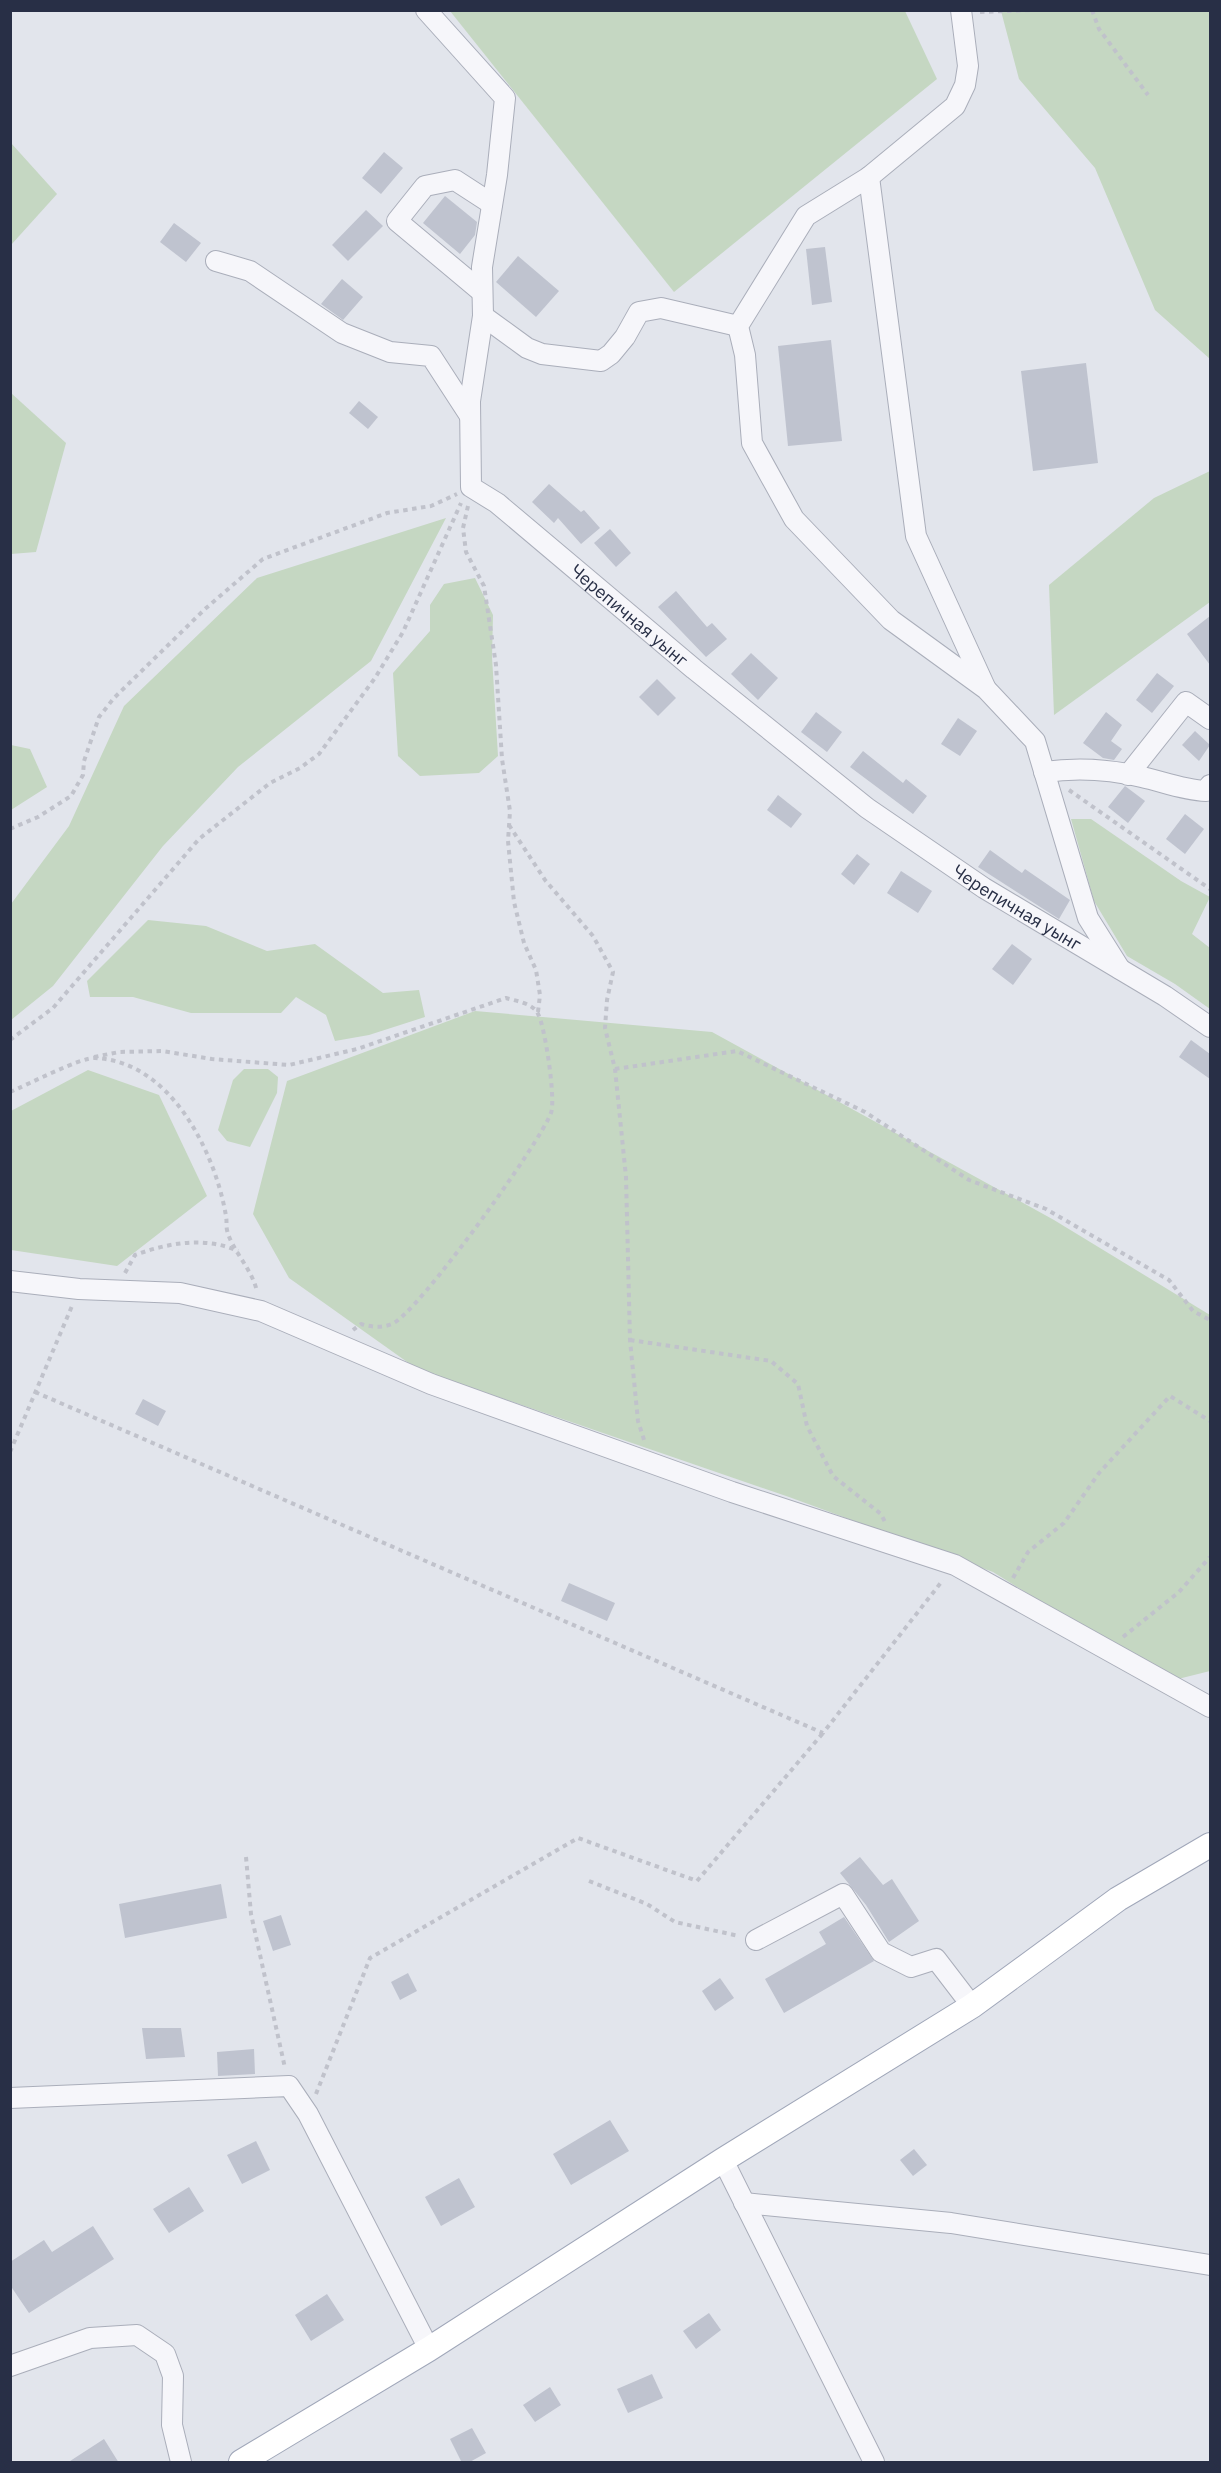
<svg xmlns="http://www.w3.org/2000/svg" width="1221" height="2473" font-family="'IBM Plex Sans',sans-serif">
	<style>
		.green { fill: #c5d7c2 }
		.building { fill: #bfc3cf }
		.lines { fill: none; stroke-linecap: round; stroke-linejoin: round }
		.minor-casing { stroke: #aaaeba; stroke-width: 22 }
		.major-casing { stroke: #a0a7b9; stroke-width: 26 }
		.path { stroke: #c0c2cb; stroke-width: 4; stroke-dasharray: 4.5 4.5; stroke-linecap: butt }
		.minor { stroke: #f6f6fa; stroke-width: 20 }
		.major { stroke: #fff; stroke-width: 24 }
		.labels { text-anchor: middle; dominant-baseline: central; stroke-width: 5; stroke-linejoin: round; paint-order: stroke }
		.street-label { font-size: 18px; fill: #282f46; stroke: #f2f4f9 }
	</style>
	<rect width="100%" height="100%" fill="#e2e5ec"/>
	<g class="green">
		<path d="M450,11H905L937,79L674,292Z"/>
		<path d="M1001,11H1210V359L1155,310L1095,168L1019,79Z"/>
		<path d="M11,143L57,194L11,245H10Z"/>
		<path d="M11,393L66,443L36,552L11,554Z"/>
		<path d="M1210,471V602L1054,715L1049,585L1154,498Z"/>
		<path d="M446,518L371,661L238,767L163,846L53,986L11,1020V904L69,826L124,706L257,578Z"/>
		<path d="M475,578L493,615L492,657L498,756L479,773L420,776L398,756L393,673L430,631V605L444,584Z"/>
		<path d="M11,745L30,749L47,787L11,810Z"/>
		<path d="M1071,819H1091L1181,881L1210,897L1192,934L1210,948V1009L1175,984L1127,956L1094,901Z"/>
		<path d="M148,920L206,926L267,951L315,944L383,993L419,990L425,1017L369,1035L335,1041L326,1015L296,997L281,1013H191L133,997H90L87,981Z"/>
		<path d="M475,1011L712,1032L1054,1220L1210,1315V1671L1174,1680L1114,1647L993,1572L789,1497L417,1369L289,1278L253,1214L287,1081Z"/>
		<path d="M244,1069H268L278,1077L277,1093L250,1147L227,1141L218,1130L233,1080Z"/>
		<path d="M88,1070L159,1095L207,1196L117,1266L11,1250V1111Z"/>
	</g>
	<g class="building">
		<path d="M384,152L403,168L381,194L362,178Z"/>
		<path d="M445,196L477,222L475,235L460,254L423,223Z"/>
		<path d="M366,210L383,226L348,261L332,245Z"/>
		<path d="M174,223L201,243L186,262L160,242Z"/>
		<path d="M825,247L832,302L812,305L806,249Z"/>
		<path d="M518,256L559,291L536,317L496,282Z"/>
		<path d="M342,279L363,297L343,320L321,304Z"/>
		<path d="M831,340L842,441L788,446L778,346Z"/>
		<path d="M1086,363L1098,463L1033,471L1021,371Z"/>
		<path d="M359,401L378,417L368,429L349,413Z"/>
		<path d="M549,484L581,512L584,510L600,528L581,544L558,518L554,523L532,502Z"/>
		<path d="M610,529L631,553L616,567L594,543Z"/>
		<path d="M676,591L707,627L712,623L727,639L706,657L658,607Z"/>
		<path d="M1210,616V665L1187,634Z"/>
		<path d="M751,653L778,678L758,700L731,674Z"/>
		<path d="M1157,673L1174,686L1152,713L1136,700Z"/>
		<path d="M657,679L676,698L658,716L639,697Z"/>
		<path d="M816,712L842,732L827,752L801,732Z"/>
		<path d="M1106,712L1122,725L1111,741L1122,749L1114,760L1103,758L1083,743Z"/>
		<path d="M958,718L977,731L960,756L941,744Z"/>
		<path d="M1195,731L1210,745L1199,761L1182,745Z"/>
		<path d="M863,751L903,783L906,779L927,796L913,814L850,767Z"/>
		<path d="M1125,786L1145,801L1128,823L1108,807Z"/>
		<path d="M778,795L802,814L791,828L767,810Z"/>
		<path d="M1185,814L1204,829L1185,854L1166,839Z"/>
		<path d="M990,850L1022,873L1025,869L1070,900L1059,919L978,867Z"/>
		<path d="M857,854L870,864L854,885L841,874Z"/>
		<path d="M901,871L932,891L918,913L887,893Z"/>
		<path d="M1012,944L1032,959L1013,985L992,969Z"/>
		<path d="M1191,1040L1210,1054V1079L1179,1057Z"/>
		<path d="M143,1399L166,1411L158,1426L135,1414Z"/>
		<path d="M569,1583L615,1603L607,1621L561,1601Z"/>
		<path d="M860,1857L883,1885L892,1879L919,1921L889,1942L866,1905L840,1873Z"/>
		<path d="M221,1884L227,1918L125,1938L119,1904Z"/>
		<path d="M281,1915L291,1945L273,1951L263,1921Z"/>
		<path d="M844,1917L874,1961L784,2013L765,1979L826,1944L819,1932Z"/>
		<path d="M408,1973L417,1991L400,2000L391,1982Z"/>
		<path d="M720,1978L734,1998L715,2011L702,1991Z"/>
		<path d="M142,2028H181L185,2057L146,2059Z"/>
		<path d="M254,2049L255,2074L218,2076L217,2052Z"/>
		<path d="M610,2120L629,2151L571,2185L553,2154Z"/>
		<path d="M256,2141L270,2170L242,2184L227,2155Z"/>
		<path d="M914,2149L927,2165L913,2176L900,2160Z"/>
		<path d="M459,2178L475,2207L441,2226L425,2197Z"/>
		<path d="M189,2187L204,2211L169,2233L153,2209Z"/>
		<path d="M93,2226L114,2259L29,2313L10,2285V2262L44,2240L52,2252Z"/>
		<path d="M327,2294L344,2320L311,2341L295,2315Z"/>
		<path d="M709,2313L721,2330L696,2349L683,2331Z"/>
		<path d="M652,2374L663,2398L628,2413L617,2389Z"/>
		<path d="M550,2387L561,2405L535,2422L523,2405Z"/>
		<path d="M472,2428L486,2453L468,2463H462L450,2439Z"/>
		<path d="M104,2439L119,2463H67Z"/>
	</g>
	<g class="lines">
		<defs>
			<g id="minor">
				<path id="s1" d="M426,10L505,98L497,175L482,267L483,316L470,401L471,487L497,503L694,669L867,808L984,888L1165,996L1210,1027"/>
				<path d="M961,10L968,66L965,85L955,106L869,177L806,216L738,326L745,355L752,443L794,519L891,620L986,689L1035,741L1088,918L1120,969"/>
				<path d="M869,177L916,536L985,687"/>
				<path d="M216,261L250,271L342,333L390,352L431,356L470,416"/>
				<path d="M482,292L397,221L425,186L455,180L492,204"/>
				<path d="M483,316L527,348L542,354L601,361L611,354L625,337L639,312L661,308L738,326"/>
				<path d="M1044,772C1078,767 1109,769 1142,777C1164,782 1183,790 1206,791L1210,785"/>
				<path d="M1128,775L1186,702L1210,719"/>
				<path d="M10,1281L79,1289L180,1293L261,1311L431,1384L732,1492L955,1565L1210,1707"/>
				<path d="M756,1940L843,1894L881,1952L911,1967L936,1959L972,2006"/>
				<path d="M10,2098L289,2086L308,2114L429,2349"/>
				<path d="M723,2160L874,2462"/>
				<path d="M744,2203L951,2223L1210,2265"/>
				<path d="M10,2366L90,2338L137,2335L165,2354L173,2376L172,2425L181,2462"/>
			</g>
			<path id="major" d="M241,2462L429,2349L723,2160L972,2006L1118,1899L1210,1845"/>
		</defs>
		<use href="#minor" class="minor-casing"/>
		<use href="#major" class="major-casing"/>
		<g class="path">
			<path d="M1092,10L1099,29L1148,95"/>
			<path d="M980,12L1033,10"/>
			<path d="M468,506L463,528L466,552L484,586L496,665L502,759L510,811L508,841L514,902L524,943L536,970L540,995L538,1012"/>
			<path d="M1069,790L1210,889"/>
			<path d="M509,825L545,880L593,936L613,972L607,1000L605,1028L615,1069L626,1177L630,1340L638,1421L645,1443"/>
			<path d="M10,829L38,817L71,796L83,775L84,761L99,717L114,698L205,609L263,559L387,513L431,506L457,494"/>
			<path d="M10,1040L53,1008L199,839L270,783L300,768L319,754L375,678L403,632L461,503"/>
			<path d="M94,1057L119,1052L162,1051L212,1059L289,1065L357,1049L506,998C516,1001 533,1003 538,1014C545,1026 556,1100 551,1113C540,1143 418,1313 392,1324C382,1328 371,1327 361,1324L353,1330"/>
			<path d="M615,1069L737,1051L865,1112L969,1180L1046,1209L1169,1280L1193,1311L1210,1320"/>
			<path d="M10,1092C27,1085 81,1057 95,1058C170,1061 215,1151 226,1216C227,1221 226,1225 227,1230C231,1249 253,1270 257,1292"/>
			<path d="M125,1273L135,1255C168,1243 205,1236 238,1251"/>
			<path d="M630,1340L771,1361L798,1384L807,1426L833,1476L881,1514L885,1522"/>
			<path d="M35,1392L823,1733L943,1580"/>
			<path d="M10,1452L72,1306"/>
			<path d="M1013,1578L1028,1552L1064,1523L1099,1473L1170,1396L1210,1421"/>
			<path d="M1123,1637L1179,1592L1210,1557"/>
			<path d="M246,1857L251,1914L285,2068"/>
			<path d="M589,1881L647,1904L675,1922L739,1936"/>
			<path d="M316,2094L370,1958L578,1838L697,1881L823,1733"/>
		</g>
		<use href="#minor" class="minor"/>
		<use href="#major" class="major"/>
	</g>
	<g class="labels">
		<g class="street-label">
			<text stroke="none"><textPath href="#s1" startOffset="714">Черепичная уынг</textPath></text>
			<text stroke="none"><textPath href="#s1" startOffset="1200">Черепичная уынг</textPath></text>
		</g>
	</g>
	<rect width="1221" height="2473" fill="none" stroke="#282f46" stroke-width="24"/>
</svg>
